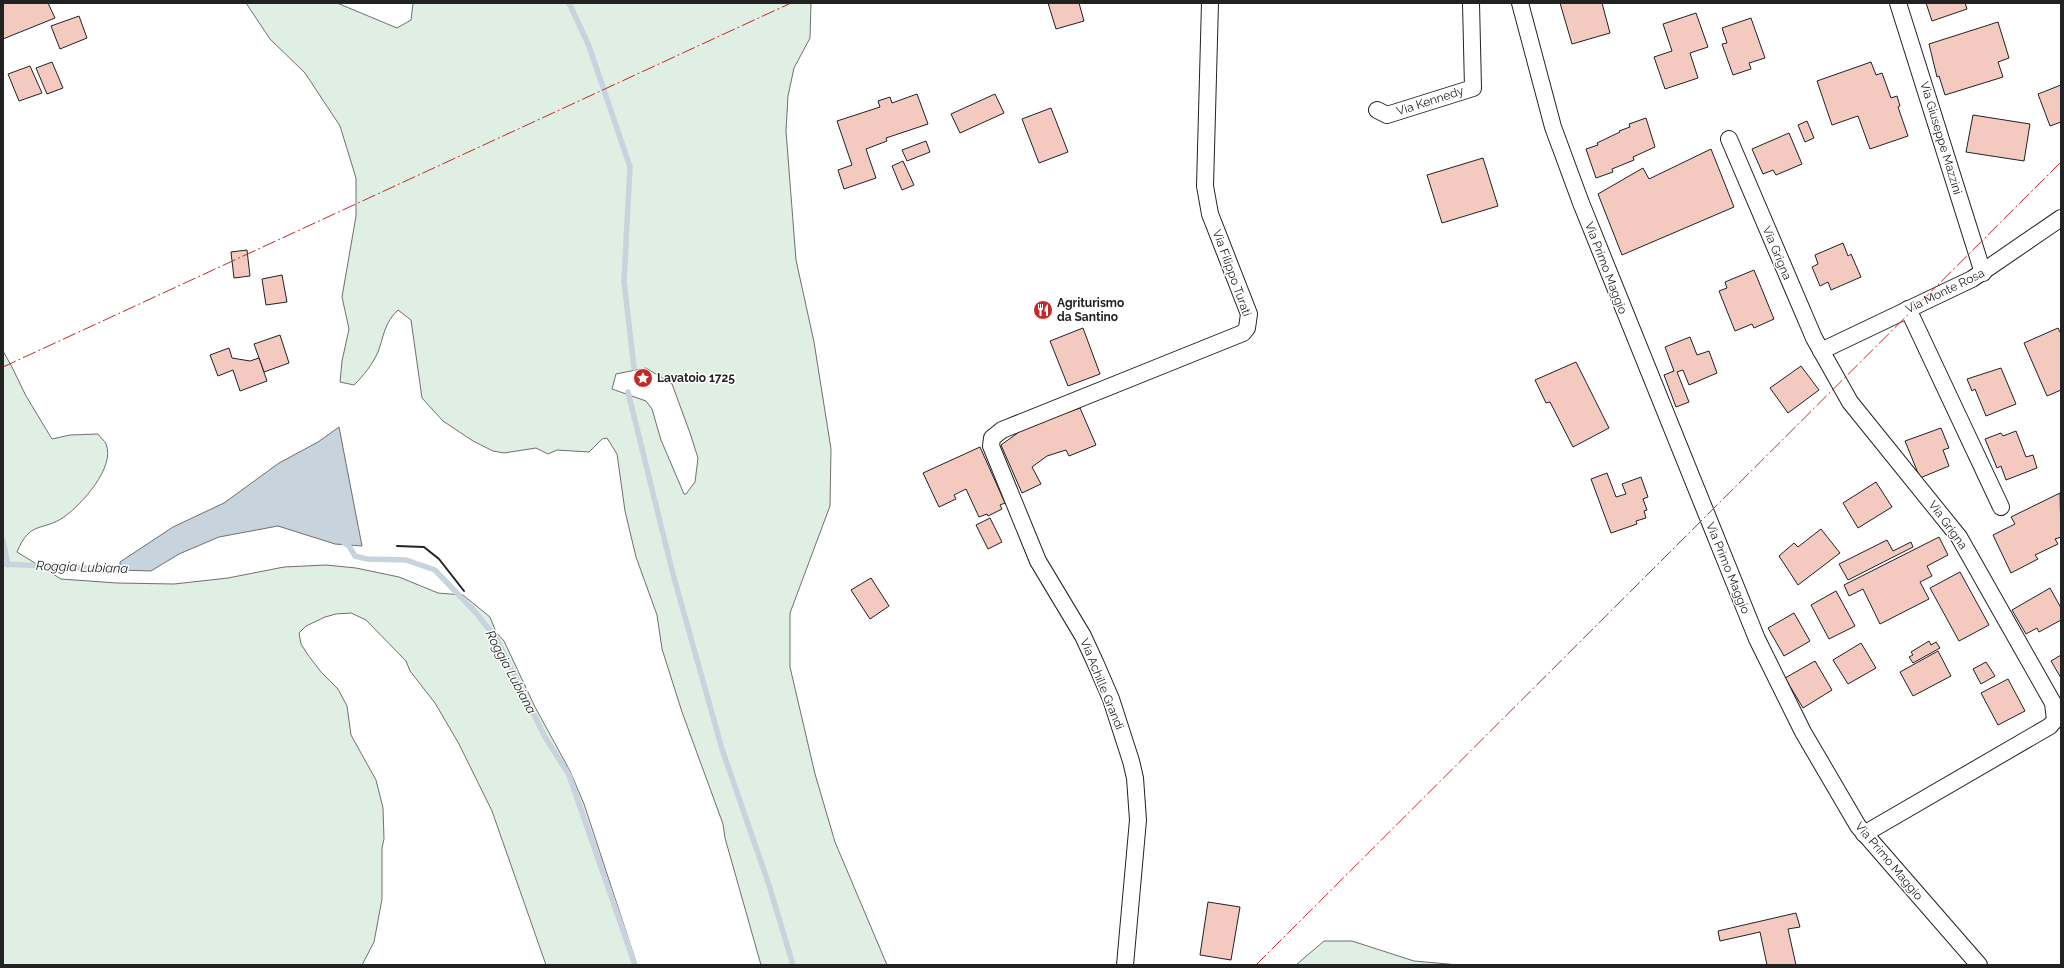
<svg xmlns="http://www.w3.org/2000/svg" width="2064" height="968" font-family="Raleway,sans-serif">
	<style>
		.green { fill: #e0efe3; stroke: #6f6f6f; fill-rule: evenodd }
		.water { fill: #c7d3dd; stroke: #6f6f6f }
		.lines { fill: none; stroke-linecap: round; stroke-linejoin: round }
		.stream { stroke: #c7d3dd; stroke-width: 5.5 }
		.building { fill: #f3c9c0; stroke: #222 }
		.street-casing { stroke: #222; stroke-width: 18 }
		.street { stroke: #fff; stroke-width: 16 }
		.wall { stroke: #222; stroke-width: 2 }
		.power { stroke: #c62828; stroke-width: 1; stroke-dasharray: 14 3 2 3; stroke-linecap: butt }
		.labels { text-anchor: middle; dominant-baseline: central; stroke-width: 3; stroke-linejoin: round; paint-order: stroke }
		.street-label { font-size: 12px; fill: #222; stroke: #fff }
		.poi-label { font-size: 12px; font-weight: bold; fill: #222; stroke: #fff; text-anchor: start }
		.water-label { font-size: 13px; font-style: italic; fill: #222; stroke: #fff }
	</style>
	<rect width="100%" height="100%" fill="#fff"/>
	<g class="green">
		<path d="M246,3H337L397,28L411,20L413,3H811L810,38L794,68L788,96L786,131L796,260L814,342L831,449L830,506L790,613V667L815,774L835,842L887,965H761L725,838L723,824L682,712L662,649L657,615L636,557L625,511L617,454L607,438L602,439L589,452L557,450L548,454L536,448L504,453L493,451L473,441L443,421L422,398L411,320L398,310C384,323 384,336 378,352C372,365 364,375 354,385L340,382L342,361L349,329L342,297L356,216V178L340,126L305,73L270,39ZM646,368L672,384L690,433L698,458L695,482L686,494H684L661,440L652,409L646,401L612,389L616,374Z"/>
		<path d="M3,351L12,367L26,396L52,439L70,435L98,434C100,437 105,441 106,444C116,467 81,505 64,517C42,532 30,520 17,552L61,579L117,583L174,584L228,578L284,567L326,565L356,568L399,577L438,593L463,595L490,617L496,632L504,641L535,707L570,771L584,804L637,965H546L492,811L459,744L435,703L410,671L406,661L366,620L351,613L336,614L325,617L306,626L299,633L301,644L308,655L321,672L338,689L347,706L351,735L376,780L383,808L384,839L382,848V899L374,942L362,965H3Z"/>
		<path d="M1324,941H1352L1414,961L1459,965H1296Z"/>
	</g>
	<path class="water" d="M339,427L362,546L335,544L278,526L219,537L179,554L151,571L120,570V562L173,527L224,503L279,463L318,442Z"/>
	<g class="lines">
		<g class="stream">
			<path d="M569,3L589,46L630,167L624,281L634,368"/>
			<path d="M628,392L673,574L722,749L769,885L793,965"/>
			<path d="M3,540L8,565"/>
			<path d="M344,543L349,546L355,556L367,559L406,560L435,570L477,614L496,638L545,737L569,775L635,965"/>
			<path d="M3,564L126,570"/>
		</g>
	</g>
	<g class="building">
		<path d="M3,3H48L55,18L3,39Z"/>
		<path d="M1048,3H1079L1084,21L1056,29Z"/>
		<path d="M1560,3H1602L1610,33L1572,44Z"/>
		<path d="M1926,3H1965L1967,9L1932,21Z"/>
		<path d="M1696,13L1708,47L1690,53L1698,78L1665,89L1654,57L1672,51L1663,24Z"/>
		<path d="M79,16L87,38L60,49L51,26Z"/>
		<path d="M1751,18L1765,58L1749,63L1751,69L1733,75L1722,44L1727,43L1722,28Z"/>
		<path d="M1998,22L2009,58L1998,62L2003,77L1945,95L1939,76L1937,77L1929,44Z"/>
		<path d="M52,62L63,88L47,94L36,68Z"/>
		<path d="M1871,62L1876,75L1882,73L1891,98L1897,96L1900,106L1898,107L1908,136L1870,149L1858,116L1832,125L1817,81Z"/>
		<path d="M30,66L42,93L19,101L8,74Z"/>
		<path d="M2061,85V122L2050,126L2038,94Z"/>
		<path d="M917,94L928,124L886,138L887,141L866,149L876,178L844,189L838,170L852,165L837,121L880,107L878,101L890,97L892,103Z"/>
		<path d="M995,94L1004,113L960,133L951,114Z"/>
		<path d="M1051,108L1068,152L1039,163L1022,119Z"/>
		<path d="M1973,115L2030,124L2024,161L1966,152Z"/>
		<path d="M1646,118L1655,147L1633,157L1634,160L1612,169L1613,172L1596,178L1586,149L1598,145L1597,143L1620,132L1619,131L1630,127L1629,124Z"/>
		<path d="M1807,121L1814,138L1805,142L1798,125Z"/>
		<path d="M1789,133L1802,164L1776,175L1773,170L1763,174L1752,149Z"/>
		<path d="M926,141L930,152L907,161L902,150Z"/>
		<path d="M1711,149L1734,207L1622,255L1598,194L1643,168L1649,179Z"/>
		<path d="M1483,158L1498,206L1442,223L1427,175Z"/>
		<path d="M903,161L914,185L902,190L892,166Z"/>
		<path d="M1843,243L1848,256L1851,254L1861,277L1831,290L1828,282L1820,286L1812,267L1818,264L1815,255Z"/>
		<path d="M247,250L250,276L234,278L231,252Z"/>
		<path d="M1754,270L1774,319L1754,328L1752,324L1735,331L1719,291L1727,288L1725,282Z"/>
		<path d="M282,275L287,302L266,305L262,279Z"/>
		<path d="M1083,328L1100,374L1068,386L1050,341Z"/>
		<path d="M2058,328L2061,334V390L2047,396L2024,343Z"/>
		<path d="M280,335L289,363L264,372L254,344Z"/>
		<path d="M1690,337L1697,355L1709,351L1717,373L1689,385L1683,370L1677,372L1689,402L1676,407L1664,375L1674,371L1665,347Z"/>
		<path d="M229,348L232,358L250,361L259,358L267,381L240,391L233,370L218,376L210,355Z"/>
		<path d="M1576,362L1609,428L1573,447L1550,402L1546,403L1535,380Z"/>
		<path d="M1801,366L1819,390L1788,413L1770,388Z"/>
		<path d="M2001,368L2016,404L1986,416L1975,389L1972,391L1967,379Z"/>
		<path d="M1080,408L1096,445L1069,456L1066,450L1047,456L1032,467L1041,484L1022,493L1001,445L1026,427Z"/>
		<path d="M1941,428L1949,448L1943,450L1949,466L1920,478L1905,441Z"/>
		<path d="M2016,431L2026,457L2033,455L2037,468L2006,480L2001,466L1997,468L1985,439L2001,433L2003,436Z"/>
		<path d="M980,447L1005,503L1000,505L1002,509L988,516L987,514L979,517L966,489L954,495L956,499L939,507L923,473Z"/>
		<path d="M1607,473L1616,497L1626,494L1622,484L1641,477L1648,497L1643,499L1647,510L1644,511L1646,518L1636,521L1637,524L1611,533L1591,479Z"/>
		<path d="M1876,482L1892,507L1858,528L1843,503Z"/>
		<path d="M2060,493L2061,537L2055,539L2058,544L2035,555L2038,559L2011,573L1993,535L2015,524L2011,517Z"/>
		<path d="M990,518L1002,542L988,549L976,525Z"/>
		<path d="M1821,529L1840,553L1798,585L1779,556L1794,543L1798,547Z"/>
		<path d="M1939,537L1948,555L1927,566L1932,576L1920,582L1929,599L1880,624L1863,589L1849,596L1844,585Z"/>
		<path d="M1887,540L1893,551L1911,542L1913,547L1848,580L1839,564Z"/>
		<path d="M1960,572L1989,625L1959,641L1930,588Z"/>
		<path d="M871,578L889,606L870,619L851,590Z"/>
		<path d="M2050,588L2061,608V620L2039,632L2037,628L2026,634L2012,610Z"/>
		<path d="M1836,591L1855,626L1829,639L1811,605Z"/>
		<path d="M1794,613L1810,641L1784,656L1768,628Z"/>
		<path d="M1929,641L1931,645L1936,642L1940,648L1913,663L1909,657L1913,655L1911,652Z"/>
		<path d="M1861,643L1876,668L1848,684L1833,660Z"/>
		<path d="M1938,651L1951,676L1913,696L1900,672Z"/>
		<path d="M2061,655V678L2051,661Z"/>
		<path d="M1815,661L1832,690L1803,708L1785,678Z"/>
		<path d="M1986,662L1995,676L1981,684L1973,669Z"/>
		<path d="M2008,679L2025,711L1998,725L1981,693Z"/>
		<path d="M1208,902L1240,907L1231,960L1200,955Z"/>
		<path d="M1796,913L1800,927L1788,929L1796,965H1767L1760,932L1720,941L1718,931Z"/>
	</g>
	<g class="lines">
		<defs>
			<g id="street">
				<path d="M1520,3L1553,127L1581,203L1757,639L1803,732L1858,826L1979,965"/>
				<path d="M1898,3L1983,273"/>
				<path d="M1377,110L1387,115L1473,88L1471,3"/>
				<path d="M1729,139L1814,338L1850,402L1959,537L2053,703L2055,720L2050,726L1864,834"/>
				<path d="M1908,309L2001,507"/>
				<path d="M1821,351L1972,279L2061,218"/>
				<path d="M1125,965L1138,820L1135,778L1131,761L1111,699L1095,662L1083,636L1038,561L991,446L992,438L1002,430L1243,333L1247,328L1249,314L1210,214L1205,186L1210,3"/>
			</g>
		</defs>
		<use href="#street" class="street-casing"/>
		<use href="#street" class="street"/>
		<path class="wall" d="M397,546L424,547L439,559L464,591"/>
		<g class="power">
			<path d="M3,367L791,3"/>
			<path d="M1256,965L2061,162"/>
		</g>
	</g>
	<defs>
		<symbol id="restaurant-disc" viewBox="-11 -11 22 22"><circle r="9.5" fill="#c62828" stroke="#fff"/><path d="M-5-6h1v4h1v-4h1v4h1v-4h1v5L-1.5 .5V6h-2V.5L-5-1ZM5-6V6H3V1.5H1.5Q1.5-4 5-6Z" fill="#fff"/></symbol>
		<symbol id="sight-disc" viewBox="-11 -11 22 22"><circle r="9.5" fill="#c62828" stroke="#fff"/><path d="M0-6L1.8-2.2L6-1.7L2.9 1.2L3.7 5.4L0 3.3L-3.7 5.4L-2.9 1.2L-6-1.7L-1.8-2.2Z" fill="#fff"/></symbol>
	</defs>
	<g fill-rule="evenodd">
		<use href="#restaurant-disc" x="1032" y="299" width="22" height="22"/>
		<use href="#sight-disc" x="632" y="367" width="22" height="22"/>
	</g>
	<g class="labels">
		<g class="street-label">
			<text transform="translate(1430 101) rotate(-18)">Via Kennedy</text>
			<text transform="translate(1941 138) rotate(73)">Via Giuseppe Mazzini</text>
			<text transform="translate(1777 253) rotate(67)">Via Grigna</text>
			<text transform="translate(1606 268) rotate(69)">Via Primo Maggio</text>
			<text transform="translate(1232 273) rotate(70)">Via Filippo Turati</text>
			<text transform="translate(1945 291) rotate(-26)">Via Monte Rosa</text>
			<text transform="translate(1948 525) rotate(54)">Via Grigna</text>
			<text transform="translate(1728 568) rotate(68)">Via Primo Maggio</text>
			<text transform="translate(1102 684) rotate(68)">Via Achille Grandi</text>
			<text transform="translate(1889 861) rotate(50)">Via Primo Maggio</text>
		</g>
		<g class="poi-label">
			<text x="1057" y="303">Agriturismo<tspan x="1057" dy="14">da Santino</tspan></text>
			<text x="657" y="378">Lavatoio 1725</text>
		</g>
		<g class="water-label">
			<text transform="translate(82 567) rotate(2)">Roggia Lubiana</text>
			<text transform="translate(511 672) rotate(62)">Roggia Lubiana</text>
		</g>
	</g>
	<rect width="2064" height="968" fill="none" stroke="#222222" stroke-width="8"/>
</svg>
